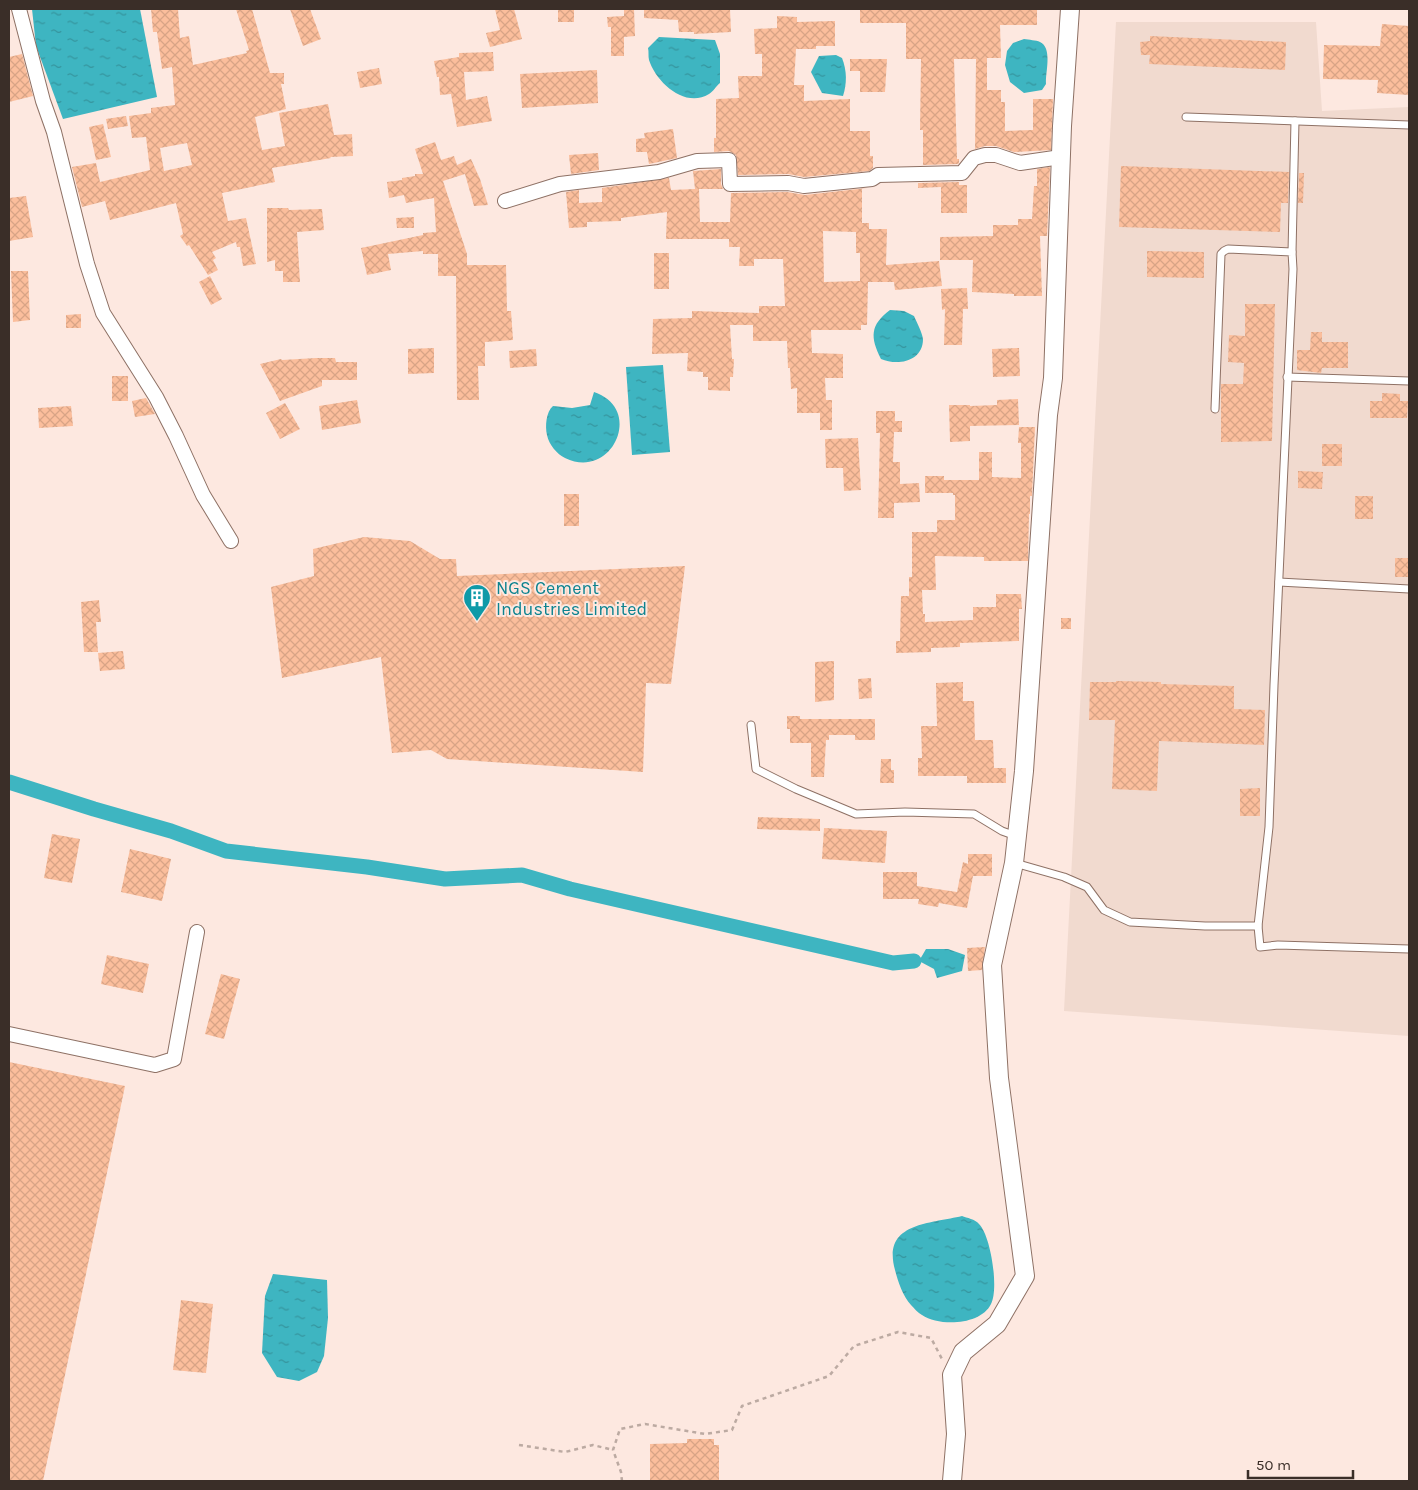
<svg xmlns="http://www.w3.org/2000/svg" width="1418" height="1490" font-family="Karla,sans-serif">
	<style>
		.industrial { fill: #f1dacf }
		.water { fill: url(#water-ripples) }
		.lines { fill: none; stroke-linecap: round; stroke-linejoin: round }
		.canal { stroke: #3eb5c1; stroke-width: 15 }
		.building { fill: url(#building-cross-hatch); fill-rule: evenodd }
		.service-casing { stroke: #8e7165; stroke-width: 9 }
		.minor-casing { stroke: #8e7165; stroke-width: 16 }
		.tertiary-casing { stroke: #8e7165; stroke-width: 20 }
		.path { stroke: #bcaaa2; stroke-width: 2.5; stroke-dasharray: 4 4; stroke-linecap: butt }
		.service { stroke: #fff; stroke-width: 7 }
		.minor { stroke: #fff; stroke-width: 14 }
		.tertiary { stroke: #fff; stroke-width: 18 }
		.labels { text-anchor: middle; dominant-baseline: central; stroke-width: 4; stroke-linejoin: round; paint-order: stroke }
		.culture-label { font-size: 18px; fill: #0d838f; stroke: #fde8e0; text-anchor: start }
	</style>
	<defs>
		<pattern id="water-ripples" width="26" height="14" patternUnits="userSpaceOnUse" patternTransform="scale(1.25)"><rect width="26" height="14" fill="#3eb5c1"/><path d="M2 4q2-2 4 0t4 0M15 11q2-2 4 0t4 0" fill="none" stroke="#35949d"/></pattern>
		<pattern id="building-cross-hatch" width="8" height="8" patternUnits="userSpaceOnUse" patternTransform="scale(1.25)"><rect width="8" height="8" fill="#fbbe9c"/><path d="M0 0l8 8M0 8l8-8" fill="none" stroke="#d8a486"/></pattern>
	</defs>
	<rect width="100%" height="100%" fill="#fde8e0"/>
	<path class="industrial" d="M1116,22H1316L1322,111L1409,107V1036L1064,1011Z"/>
	<g class="water">
		<path d="M32,9H140L157,97L63,119L36,46Z"/>
		<path d="M659,37L715,40L720,54V83C716,86 713,92 709,94C685,109 656,82 649,60C648,56 649,52 648,48Z"/>
		<path d="M1024,39C1029,40 1036,40 1040,42C1053,48 1045,73 1046,84L1042,90L1024,93L1010,82L1005,65L1007,51L1013,43Z"/>
		<path d="M836,55L842,58C847,71 847,83 843,96L822,93L811,72L819,56Z"/>
		<path d="M890,310L904,311L914,316C917,323 922,332 923,339C923,362 897,366 881,359C870,337 870,325 890,310Z"/>
		<path d="M663,365L670,452L632,455L626,367Z"/>
		<path d="M594,392C645,409 612,481 565,458C557,454 549,445 547,435C545,426 546,412 553,406L572,408L590,405Z"/>
		<path d="M926,949H948L965,955L962,971L937,978L934,969L919,961Z"/>
		<path d="M962,1216C967,1218 975,1219 979,1224C991,1236 999,1289 991,1304C981,1325 940,1327 922,1315C918,1313 914,1308 911,1305C903,1296 898,1282 895,1270C882,1223 928,1224 962,1216Z"/>
		<path d="M273,1274L327,1280L328,1318L324,1356L317,1372L299,1381L277,1377L262,1353L265,1296Z"/>
	</g>
	<g class="lines">
		<path class="canal" d="M9,782L94,809L171,831L226,851L367,867L445,879L522,875L570,889L893,963L914,961"/>
	</g>
	<g class="building">
		<path d="M151,9H178L180,38L189,36L193,65L247,53L246,51L249,50L236,9H252L270,73H284V84H281L286,109L255,117L262,150L285,146L279,113L328,104L334,135L352,134L353,156L330,157L331,158L272,168L275,182L222,193L228,221L246,218L256,264L243,266L240,247H237L236,242L212,252L216,258L213,260L218,270L208,275L189,245L187,246L180,236L183,234L176,203L110,220L105,201L82,207L72,167L96,163L100,182L150,170L146,137L132,138L129,116L151,113V108L175,105L172,67L162,69L157,32H153ZM187,143L192,165L164,171L160,148Z"/>
		<path d="M290,9H310L321,39L303,46Z"/>
		<path d="M495,9H514L522,39L490,47L486,33L500,30Z"/>
		<rect x="558" y="9" width="16" height="13"/>
		<path d="M624,9H634L635,36L624,37V56H611V27H608L607,17L624,16Z"/>
		<path d="M644,9H730L731,32L694,34V32H679L678,20L644,18Z"/>
		<path d="M860,9H1037V25H1000L1001,58H987V90H1001V102H1005V131L1033,130V99H1053L1051,150L1014,152L996,146H985L975,149L976,59H954L957,159H959V163L958,164L923,165V130H920L921,59H906V23H860Z"/>
		<path d="M777,16L797,17V22L835,21V46H816V49H796L794,85H804V101L850,99V131H870V156H873V168L869,171L804,177L788,174L738,175L736,155L729,151L714,152V138H716V99L739,98L738,76H762V54H755L754,29L777,28Z"/>
		<path d="M1382,24L1409,26V95L1377,93L1378,80L1323,79L1324,45L1380,46Z"/>
		<path d="M1150,36L1286,42L1285,70L1149,64L1150,55H1141L1140,42L1150,41Z"/>
		<path d="M493,52L494,71L464,72L466,100L487,96L492,121L457,127L451,94L440,95L439,77H437L434,61L459,57V53Z"/>
		<path d="M22,54L33,96L9,102V57Z"/>
		<path d="M850,59H887L885,92H860V71H850Z"/>
		<path d="M379,68L382,84L360,88L357,72Z"/>
		<path d="M597,70L598,103L522,108L520,74Z"/>
		<path d="M126,116L128,126L108,129L106,119Z"/>
		<path d="M103,124L111,157L96,160L89,127Z"/>
		<path d="M673,129L677,158L649,164L647,152H636V139L645,138L644,133Z"/>
		<path d="M435,142L441,160L454,156L457,165L471,159L480,179L488,205L474,206L465,174L443,181L467,254V265H506L507,311H511L513,340L485,342V366H478L479,400H457L456,276H438V254H423V251L388,254L391,270L367,275L361,248L423,235V233L436,232L434,198L406,203L404,195L389,198L387,182L402,180V178L415,176V174H423L415,149Z"/>
		<path d="M598,153L599,170L571,174L569,155Z"/>
		<path d="M1121,166L1289,172L1288,203H1281L1280,232L1119,227Z"/>
		<path d="M1050,167L1047,236H1040L1042,296H1014V294L972,292L973,260H940V237L993,236V225H1018V219H1032L1034,186H1037V169Z"/>
		<path d="M721,169V184L723,189H699L700,222H730L731,193L787,192L805,195L867,188L862,189V223H869V229H887L886,265L939,261L942,286L895,290L894,282H868L867,325H861V330H811L812,353L843,354V378H825L826,400H832V430H820V413H797V388L791,389L790,368H788L787,341H753V325H730L732,359H734L733,377H730V391L708,390V377H703V372L687,371L688,353L652,354L653,319L692,318V311L759,313V306H785L783,259H754V266H739L740,247H729V239H666L667,212L621,218V221L587,222V227L569,228L566,192L579,190V203L602,202V188L669,178L671,190L695,189L693,171ZM823,231L856,232V253H860V281L824,282Z"/>
		<path d="M1299,173H1304L1303,203H1298Z"/>
		<path d="M959,182V185H967V213H941V187L918,188V183Z"/>
		<path d="M26,196L33,237L9,241V198Z"/>
		<path d="M267,208H288L289,210L322,209L324,230L297,232L300,282H283V271H275V260L267,262Z"/>
		<path d="M414,217V228H397L396,218Z"/>
		<path d="M1147,251L1204,252V278L1147,277Z"/>
		<rect x="654" y="253" width="15" height="36"/>
		<path d="M11,271H28L30,320L13,322Z"/>
		<path d="M210,276L222,299L211,305L199,282Z"/>
		<path d="M967,288L968,309H963L962,345H944L945,309L942,310L941,289Z"/>
		<path d="M1245,304H1275L1272,441L1221,442V384H1243L1244,363L1228,362L1229,335L1245,336Z"/>
		<path d="M81,314V328H66V315Z"/>
		<path d="M1311,332H1322V342H1348V368H1322L1321,373L1297,370V350H1310Z"/>
		<path d="M434,348V373L408,374V349Z"/>
		<path d="M1019,348L1020,376L993,377L992,349Z"/>
		<path d="M536,349L537,366L510,368L509,351Z"/>
		<path d="M316,358H335L336,362H357V380H322V386L280,401L260,364L281,359L282,360Z"/>
		<rect x="112" y="376" width="16" height="25"/>
		<path d="M1382,393L1400,394V401H1408L1407,418H1370V401H1382Z"/>
		<path d="M146,398L155,414L135,417L132,401Z"/>
		<path d="M1018,399L1019,425L970,426V441L950,442L949,405H970V406L997,405V400Z"/>
		<path d="M357,400L361,423L322,430L319,406Z"/>
		<path d="M285,403L300,429L280,439L266,413Z"/>
		<path d="M71,406L73,426L39,428L38,408Z"/>
		<path d="M876,411H895V421H902V432H894L893,462H900V484L919,483L920,502L894,503V518H878L880,433H876Z"/>
		<path d="M1019,427H1035L1032,496H1030V514H1029L1028,561H984V557L935,556L936,590H922L923,614H925V622L973,620V607H996V594H1021L1022,609H1019V641L960,643V647L931,648V652L896,653V641H900L901,596H909V577H912V532H937V520H955V495H953V493H925V476H944V480H979V452H992V477L1021,478V443H1018Z"/>
		<path d="M858,438L861,490L844,491L843,468H826L825,439Z"/>
		<rect x="1322" y="444" width="20" height="22"/>
		<path d="M1298,471L1323,472L1322,489L1298,488Z"/>
		<rect x="564" y="494" width="15" height="32"/>
		<rect x="1355" y="496" width="18" height="23"/>
		<path d="M364,537L410,541L440,559H456L457,576L685,566L671,684L646,683L643,772L447,759L431,750L392,753L381,657L282,678L271,587L314,576L313,549Z"/>
		<rect x="1395" y="558" width="14" height="19"/>
		<path d="M99,600L101,622H96L98,652H84L81,602Z"/>
		<rect x="1061" y="618" width="10" height="11"/>
		<path d="M123,651L125,669L100,671L98,653Z"/>
		<path d="M834,661V700L815,702V662Z"/>
		<path d="M871,678L872,698L859,699L858,679Z"/>
		<path d="M1116,681L1161,682V684L1234,686V709L1265,710L1264,745L1159,741L1157,791L1112,789L1115,720H1089L1090,682H1116Z"/>
		<path d="M963,682V701H974L975,740H993L994,768H1006V783H967V776H918V758H922L921,726H937L936,683Z"/>
		<path d="M787,716H800V719H875V740H855V735H829V740H826L824,777H811V743H790V729H787Z"/>
		<path d="M881,759H891V770H894V783H880Z"/>
		<path d="M1260,788V816H1240V789Z"/>
		<path d="M758,817L820,819V831L757,829Z"/>
		<path d="M824,828L887,831L885,863L822,859Z"/>
		<path d="M52,834L80,839L72,883L44,878Z"/>
		<path d="M130,849L171,859L162,901L121,892Z"/>
		<path d="M968,854H992V876H973L967,908L939,903L938,907L918,904L919,899H883V872H917V886L957,892L963,862L968,864Z"/>
		<path d="M985,947L982,970L968,971L967,948Z"/>
		<path d="M107,955L149,964L143,993L101,984Z"/>
		<path d="M221,974L240,979L224,1039L205,1034Z"/>
		<path d="M9,1062L125,1086L43,1481H9Z"/>
		<path d="M181,1300L213,1304L206,1373L173,1370Z"/>
		<path d="M687,1439H714V1445H719V1481L650,1480V1444L687,1443Z"/>
	</g>
	<g class="lines">
		<defs>
			<g id="service">
				<path d="M1186,117L1409,125"/>
				<path d="M1292,252L1295,121"/>
				<path d="M1287,377L1409,381"/>
				<path d="M1215,409L1221,254L1224,251L1228,249L1292,252L1293,269L1274,685L1269,827L1258,926L1260,947L1278,945L1409,949"/>
				<path d="M1279,582L1409,589"/>
				<path d="M751,725L756,769L796,789L856,814L905,812L974,814L1002,831L1016,836"/>
				<path d="M1015,863L1064,877L1087,887L1104,910L1130,922L1205,926H1258"/>
			</g>
			<g id="minor">
				<path d="M19,9L43,101L54,132L87,264L103,313L156,397L176,436L203,495L231,541"/>
				<path d="M505,201L560,184L659,172L697,161L729,160L730,184L788,183L804,186L872,179L878,175L962,173L974,158L985,155H996L1020,163L1061,157"/>
				<path d="M9,1034L155,1065L174,1059L197,932"/>
			</g>
			<path id="tertiary" d="M952,1481L956,1434L952,1375L963,1352L997,1324L1025,1276L999,1078L992,965L1014,863L1024,771L1048,415L1053,378L1062,126L1070,9"/>
		</defs>
		<use href="#service" class="service-casing"/>
		<use href="#minor" class="minor-casing"/>
		<use href="#tertiary" class="tertiary-casing"/>
		<g class="path">
			<path d="M519,1445L565,1452L593,1445L613,1450"/>
			<path d="M622,1481L621,1472L613,1450L620,1429L645,1424L705,1434L732,1430L742,1406L829,1376L854,1346L898,1332L931,1338L942,1359"/>
		</g>
		<use href="#service" class="service"/>
		<use href="#minor" class="minor"/>
		<use href="#tertiary" class="tertiary"/>
	</g>
	<defs>
		<symbol id="building-pin" viewBox="-11 -11 22 30"><path d="M0 17L-7.5 6A9.5 9.5 0 1 1 7.5 6Z" fill="#0f9aa8" stroke="#fde8e0"/><path d="M-4-6H4V6H1V3H-1V6H-4ZM-2.5-4.3h1.7v1.8h-1.7ZM.8-4.3h1.7v1.8H.8ZM-2.5-1h1.7V.8h-1.7ZM.8-1h1.7V.8H.8Z" fill="#fff"/></symbol>
	</defs>
	<g fill-rule="evenodd">
		<use href="#building-pin" x="461" y="582" width="32" height="43"/>
	</g>
	<g class="labels">
		<g class="culture-label">
			<text x="496" y="588">NGS Cement<tspan x="496" dy="21">Industries Limited</tspan></text>
		</g>
	</g>
	<rect width="1418" height="1490" fill="none" stroke="#3a2e28" stroke-width="20"/>
	<path d="M1248 1470v8h105v-8" fill="none" stroke="#3a2e28" stroke-width="2.5"/>
	<text x="1256" y="1470" font-size="15" fill="#3a2e28" stroke="#fde8e0" stroke-width="4" paint-order="stroke">50 m</text>
</svg>
